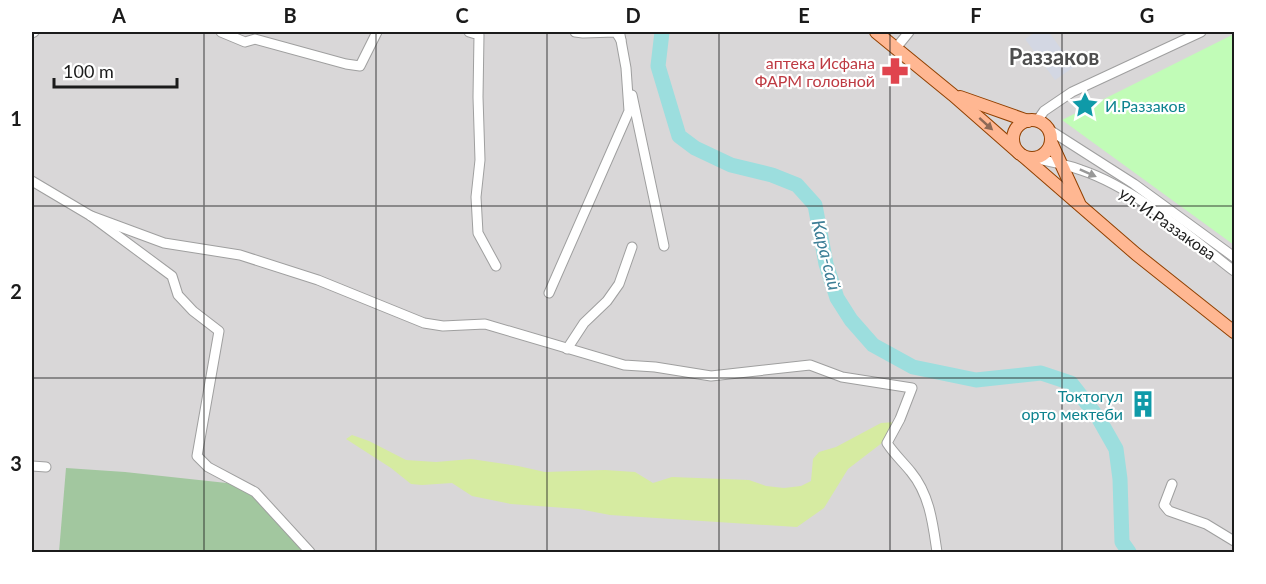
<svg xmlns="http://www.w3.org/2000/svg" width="1266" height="584" font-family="Lato,sans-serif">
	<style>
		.residential { fill: #d9d7d8 }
		.grass { fill: #d6eba1 }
		.cemetery { fill: #a2c79f }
		.park { fill: #c1fcb7 }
		.plaza { fill: #d3d7e3 }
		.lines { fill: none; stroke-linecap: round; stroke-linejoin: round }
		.river { stroke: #9cdede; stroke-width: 15 }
		.minor-casing { stroke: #9f9f9f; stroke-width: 11 }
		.major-casing { stroke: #914000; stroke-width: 14 }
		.minor { stroke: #fff; stroke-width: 9 }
		.major { stroke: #ffb792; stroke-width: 12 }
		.oneway { fill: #8d6956 }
		.oneway2 { fill: #989898 }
		.grid { fill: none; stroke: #1b1b1b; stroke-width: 1.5; stroke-opacity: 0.55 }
		.labels { text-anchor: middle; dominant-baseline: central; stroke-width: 4.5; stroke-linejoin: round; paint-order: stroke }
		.health-label { font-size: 16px; fill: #be3a42; stroke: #fff; text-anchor: end }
		.culture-label { font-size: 16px; fill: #0d838f; stroke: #fff; text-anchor: start }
		.street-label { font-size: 16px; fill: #1b1b1b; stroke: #fff }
		.water-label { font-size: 18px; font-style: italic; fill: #3c7e96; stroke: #fff }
		.district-label { font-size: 22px; font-weight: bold; fill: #4e4e4e; stroke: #fff }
		.neatline { fill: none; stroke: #1b1b1b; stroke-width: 2 }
		.grid-label { font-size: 20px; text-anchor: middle; font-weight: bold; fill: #1b1b1b }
	</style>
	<rect width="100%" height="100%" fill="#ede5df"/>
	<rect class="residential" x="32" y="32" width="1202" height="520"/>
	<path class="grass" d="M896,422L891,436L848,469L824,508L797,527L610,515L579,509L511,504L472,496L452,483L422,485L411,484L391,468L346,439L352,435L369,441L406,460L436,462L471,459L518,466L545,472L605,470L635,472L653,483L672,477L749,480L766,486L784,488L801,486L811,481L813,459L819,452L836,447L881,423Z"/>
	<path class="cemetery" d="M66,468L125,472L245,485L310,552H59Z"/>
	<path class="park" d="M1234,34V245L1062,120Z"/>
	<path class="plaza" d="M1036,32H1049L1074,67L1055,80L1025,39Z"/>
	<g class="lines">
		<path class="river" d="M662,32L658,66L679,136L695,148L731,165L772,175L797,185L815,205L826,264L837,298L851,320L873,345L913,367L976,380L1041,373L1071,383L1099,419L1116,449L1120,479L1122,542L1129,552"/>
		<defs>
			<g id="minor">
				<path d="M221,32L245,42L255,39L346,64L360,66L377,32"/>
				<path d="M469,32L479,35L478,97L480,160L476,197L478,233L496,266"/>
				<path d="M575,32L583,33L616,32L621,40"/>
				<path d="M32,33L34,32"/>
				<path d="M896,48L909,32"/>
				<path d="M632,95L664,246"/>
				<path d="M1037,121L1044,111L1072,92L1201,32"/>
				<path d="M1048,129L1134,184L1234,257"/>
				<path d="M1032,158C1049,161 1065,164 1081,170C1135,188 1189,236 1234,271"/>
				<path d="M32,181L91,216L172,276L178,295L193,311L219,331L197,456L208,467L255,492L310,552"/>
				<path d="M91,216L164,243L240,255L318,280L424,323L443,326L485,324L624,365L655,367L711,376L810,365L842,377L912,388L900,419L887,443C894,454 903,462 911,472C930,495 933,525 937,552"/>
				<path d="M549,293L629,111L626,68L620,35"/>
				<path d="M567,349L584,323L607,301L619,284L632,247"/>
				<path d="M32,466L46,467"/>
				<path d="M1172,484L1164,505L1169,511L1206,524L1234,541"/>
			</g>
			<g id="major">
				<path d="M876,32L953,95L1019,153"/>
				<path d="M960,97L1028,121"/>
				<circle cx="1032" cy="139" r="19"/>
				<path d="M1051,142L1079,203"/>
				<path d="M1023,156L1136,254L1234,332"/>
			</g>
		</defs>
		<use href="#minor" class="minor-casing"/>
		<use href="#major" class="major-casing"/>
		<use href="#minor" class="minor"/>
		<use href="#major" class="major"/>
	</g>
	<defs><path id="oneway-solid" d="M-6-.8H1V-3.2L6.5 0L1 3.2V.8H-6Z" transform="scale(1.5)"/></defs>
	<use class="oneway" href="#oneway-solid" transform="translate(986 124) rotate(42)"/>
	<use class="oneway2" href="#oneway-solid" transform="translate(1088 173) rotate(24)"/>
	<path class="grid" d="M204,32V552M376,32V552M547,32V552M719,32V552M890,32V552M1062,32V552M32,206H1234M32,378H1234"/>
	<defs>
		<symbol id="pharmacy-bare" viewBox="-9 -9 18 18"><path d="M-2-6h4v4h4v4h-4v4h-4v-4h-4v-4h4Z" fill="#e0444e" stroke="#fff" stroke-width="2.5" paint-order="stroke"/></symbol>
		<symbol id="sight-bare" viewBox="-9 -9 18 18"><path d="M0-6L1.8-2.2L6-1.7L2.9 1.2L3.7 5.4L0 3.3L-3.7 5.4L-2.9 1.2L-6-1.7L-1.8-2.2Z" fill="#0f9aa8" stroke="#fff" stroke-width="2.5" paint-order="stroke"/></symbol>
		<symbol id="building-bare" viewBox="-9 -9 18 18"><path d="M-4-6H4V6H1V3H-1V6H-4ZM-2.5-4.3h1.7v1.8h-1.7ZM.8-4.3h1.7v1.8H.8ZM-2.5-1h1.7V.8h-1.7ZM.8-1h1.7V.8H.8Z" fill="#0f9aa8" stroke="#fff" stroke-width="2.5" paint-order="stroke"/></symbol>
	</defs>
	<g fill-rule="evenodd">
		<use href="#pharmacy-bare" x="876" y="52" width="38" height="38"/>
		<use href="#sight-bare" x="1066" y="86" width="38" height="38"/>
		<use href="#building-bare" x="1124" y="385" width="38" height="38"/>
	</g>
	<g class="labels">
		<g class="health-label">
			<text x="875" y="62">аптека Исфана<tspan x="875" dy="18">ФАРМ головной</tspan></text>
		</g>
		<g class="culture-label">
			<text x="1105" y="105">И.Раззаков</text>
			<text x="1123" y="395" text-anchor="end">Токтогул<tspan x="1123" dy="18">орто мектеби</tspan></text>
		</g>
		<g class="street-label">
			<text transform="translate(1168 223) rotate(35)">ул. И.Раззакова</text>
		</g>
		<g class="water-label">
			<text transform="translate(827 255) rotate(76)">Кара-сай</text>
		</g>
		<g class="district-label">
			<text x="1054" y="56">Раззаков</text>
		</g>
	</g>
	<rect width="1266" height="584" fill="none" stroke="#ffffff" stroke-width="66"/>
	<path d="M54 78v9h123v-9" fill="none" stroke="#1b1b1b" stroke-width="3"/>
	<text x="63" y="78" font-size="18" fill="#1b1b1b" stroke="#ffffff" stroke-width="4.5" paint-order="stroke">100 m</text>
	<rect x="33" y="33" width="1200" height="518" class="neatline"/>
	<g class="grid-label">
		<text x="119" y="23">A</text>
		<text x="290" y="23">B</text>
		<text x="462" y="23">C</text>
		<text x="633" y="23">D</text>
		<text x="804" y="23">E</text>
		<text x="976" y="23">F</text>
		<text x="1147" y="23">G</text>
		<text x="16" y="126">1</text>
		<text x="16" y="299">2</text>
		<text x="16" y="471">3</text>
	</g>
</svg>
